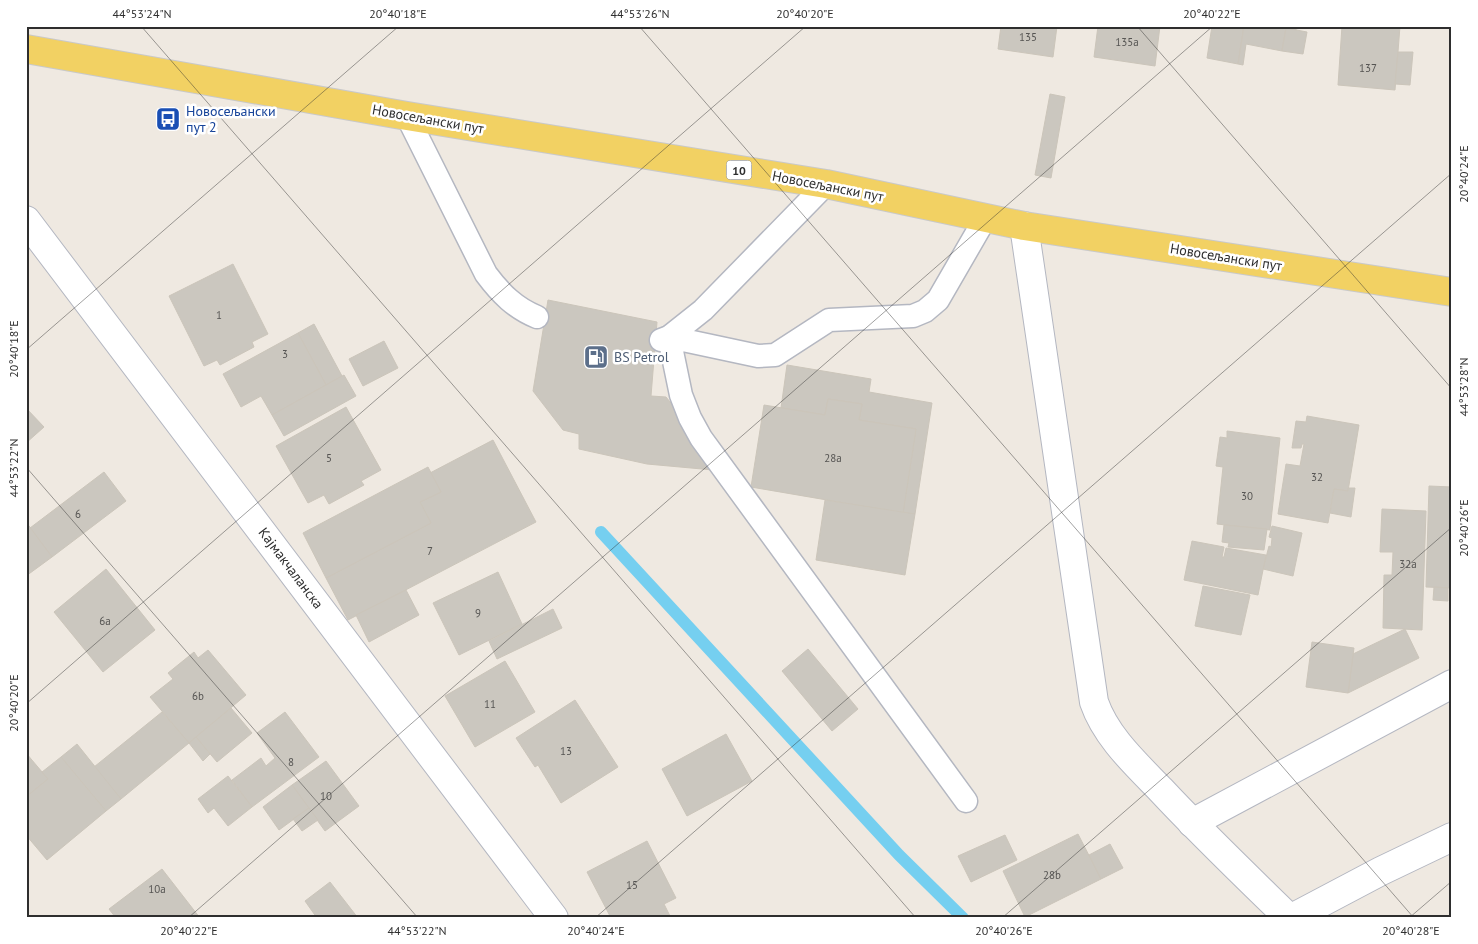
<svg xmlns="http://www.w3.org/2000/svg" width="1478" height="944" font-family="'PT Sans',sans-serif">
	<style>
		.lines { fill: none; stroke-linecap: round; stroke-linejoin: round }
		.stream { stroke: #75cff0; stroke-width: 12 }
		.building { fill: #cbc7bf; stroke: #cbc5ba }
		.service-casing { stroke: #b4b7c1; stroke-width: 25 }
		.minor-casing { stroke: #b4b7c1; stroke-width: 30 }
		.primary-casing { stroke: #c9c9c9; stroke-width: 30 }
		.service { stroke: #fff; stroke-width: 22 }
		.minor { stroke: #fff; stroke-width: 28 }
		.primary { stroke: #f2d163; stroke-width: 28 }
		.ticks { fill: none; stroke: #2e2e2e; stroke-width: 1; stroke-opacity: 0.45 }
		.labels { text-anchor: middle; dominant-baseline: central; stroke-width: 5; stroke-linejoin: round; paint-order: stroke }
		.number-label { font-size: 11px; fill: #555452 }
		.shield { fill: #fff; stroke: #6d6d6d; stroke-width: 1 }
		.shield-label { font-size: 12px; font-weight: bold; fill: #2e2e2e }
		.transit-label { font-size: 14px; fill: #164399; stroke: #fff; text-anchor: start }
		.street-label { font-size: 14px; fill: #2e2e2e; stroke: #fff }
		.service-label { font-size: 14px; fill: #4e5e75; stroke: #fff; text-anchor: start }
		.neatline { fill: none; stroke: #2e2e2e; stroke-width: 2 }
		.ticks-label { font-size: 12px; text-anchor: middle; fill: #2e2e2e }
	</style>
	<rect width="100%" height="100%" fill="#efe9e1"/>
	<g class="lines">
		<path class="stream" d="M601,532L899,855L963,918"/>
	</g>
	<g class="building">
		<path d="M1001,26H1057L1053,57L998,49Z"/>
		<path d="M1098,26H1160L1155,66L1094,57Z"/>
		<path d="M1212,26H1244L1238,64L1207,58Z"/>
		<path d="M1244,26H1275L1286,28L1282,51L1246,44L1243,65L1238,64Z"/>
		<path d="M1275,26H1296V30Z"/>
		<path d="M1342,26H1400L1395,90L1338,85Z"/>
		<path d="M1286,28L1307,32L1303,54L1282,51Z"/>
		<path d="M1398,52H1413L1410,85L1395,84Z"/>
		<path d="M1050,94L1065,97L1051,178L1035,175Z"/>
		<path d="M233,264L268,334L252,342L254,347L220,365L217,360L204,366L169,296Z"/>
		<path d="M548,300L657,322L651,396L666,397L679,413L713,470L647,464L579,449V434L563,430L533,391Z"/>
		<path d="M314,324L342,376L326,385L298,333Z"/>
		<path d="M298,333L326,385L272,415L261,396L241,407L223,374Z"/>
		<path d="M384,341L398,368L363,386L349,359Z"/>
		<path d="M787,365L871,379L869,392L932,403L915,514L903,513L916,429L859,420L862,404L828,399L825,415L781,408Z"/>
		<path d="M344,375L356,396L284,436L272,415Z"/>
		<path d="M828,399L862,404L859,420L916,429L903,513L751,487L764,405L825,415Z"/>
		<path d="M346,407L381,470L361,481L364,485L329,504L324,495L308,503L276,446Z"/>
		<path d="M26,408L44,427L26,443Z"/>
		<path d="M1307,416L1359,425L1348,491L1334,489L1328,523L1278,514L1286,464L1300,466L1304,444H1302L1301,448H1292L1296,421L1306,422Z"/>
		<path d="M1227,431L1280,438L1270,530L1217,524L1223,467L1216,466L1220,437L1227,438Z"/>
		<path d="M493,440L536,522L348,620L326,578L431,523L420,502L441,492L430,473Z"/>
		<path d="M428,467L441,492L420,502L431,523L326,578L303,533Z"/>
		<path d="M104,472L126,501L52,557L30,528Z"/>
		<path d="M1429,486L1452,487V588L1426,587Z"/>
		<path d="M1348,488H1355L1351,517L1330,513L1334,489L1348,491Z"/>
		<path d="M825,500L915,514L905,575L816,560Z"/>
		<path d="M1382,509L1426,511L1422,630L1383,628L1384,575H1392L1393,552H1380Z"/>
		<path d="M26,522L52,557L26,576Z"/>
		<path d="M1224,525L1267,529L1264,550L1228,547L1229,543L1222,542Z"/>
		<path d="M1272,526L1302,533L1293,576L1263,569L1269,546L1271,547L1272,538L1269,537Z"/>
		<path d="M1192,541L1224,547L1222,557H1224L1226,548L1266,555L1258,595L1184,580Z"/>
		<path d="M106,569L155,630L103,672L54,612Z"/>
		<path d="M498,572L522,624L459,655L433,603Z"/>
		<path d="M1203,586L1250,595L1241,635L1195,626Z"/>
		<path d="M1434,587L1448,588V601L1433,600Z"/>
		<path d="M406,590L419,615L369,642L356,615Z"/>
		<path d="M553,609L562,628L497,659L489,641Z"/>
		<path d="M1405,629L1419,658L1348,693L1353,654Z"/>
		<path d="M1312,642L1354,648L1348,693L1306,687Z"/>
		<path d="M808,649L858,709L832,731L782,671Z"/>
		<path d="M208,650L246,695L189,743L150,697L173,679L168,673L194,652L198,658Z"/>
		<path d="M505,661L535,712L475,747L445,696Z"/>
		<path d="M575,700L618,767L561,803L538,765L535,767L516,738Z"/>
		<path d="M231,708L252,733L217,762L196,737Z"/>
		<path d="M162,712L189,743L121,799L94,767Z"/>
		<path d="M285,712L319,757L252,807L232,780L261,758L266,766L275,758L257,733Z"/>
		<path d="M726,734L752,781L687,816L662,769Z"/>
		<path d="M196,737L210,754L203,761L189,743Z"/>
		<path d="M77,744L121,799L106,811L61,757Z"/>
		<path d="M26,753L48,779L26,797Z"/>
		<path d="M61,757L106,811L47,860L26,835V797L48,779L42,772Z"/>
		<path d="M326,761L359,806L325,831L292,785Z"/>
		<path d="M228,776L252,807L228,826L214,808L208,813L198,799Z"/>
		<path d="M292,785L309,808L279,830L263,807Z"/>
		<path d="M309,808L318,820L302,831L293,819Z"/>
		<path d="M1078,834L1101,879L1025,917L1003,871Z"/>
		<path d="M1005,835L1017,860L971,882L958,856Z"/>
		<path d="M647,841L676,898L664,904L671,918H644L643,916L639,918H611L587,872Z"/>
		<path d="M1110,844L1123,868L1101,879L1089,855Z"/>
		<path d="M162,869L200,918H116L109,909Z"/>
		<path d="M330,882L358,918H317L305,901Z"/>
	</g>
	<g class="lines">
		<defs>
			<g id="service">
				<path d="M407,116L486,274C501,294 515,308 537,317"/>
				<path d="M661,340L669,337L703,310L826,184"/>
				<path d="M966,801L701,438L690,418L681,395L669,337L758,356L775,355L829,320L913,316L925,311L938,300L986,217"/>
			</g>
			<g id="minor">
				<path d="M26,220L554,918"/>
				<path d="M1024,226L1094,702C1106,737 1136,764 1161,790C1202,834 1246,876 1289,918"/>
				<path d="M1192,823L1452,684"/>
				<path d="M1292,918L1381,871L1452,837"/>
			</g>
			<path id="primary" d="M26,49L407,116L826,184L1024,226L1452,292"/>
		</defs>
		<use href="#service" class="service-casing"/>
		<use href="#minor" class="minor-casing"/>
		<use href="#primary" class="primary-casing"/>
		<use href="#service" class="service"/>
		<use href="#minor" class="minor"/>
		<use href="#primary" class="primary"/>
	</g>
	<path class="ticks" d="M141,26L916,918M639,26L1414,918M1137,26L1452,389M26,350L399,26M26,467L418,918M26,704L806,26M188,918L1213,26M595,918L1452,173M1002,918L1452,527M1409,918L1452,881"/>
	<defs>
		<symbol id="bus-square" viewBox="-11 -11 22 22"><rect x="-9" y="-9" width="18" height="18" rx="4" fill="#1a4fb4" stroke="#fff"/><path d="M-5-6H5V4H4V6H2V4H-2V6H-4V4H-5ZM-3.5-4V0h7V-4ZM-3.5 1.2v1.5H-2V1.2ZM2 1.2v1.5H3.5V1.2Z" fill="#fff"/></symbol>
		<symbol id="fuel-square" viewBox="-11 -11 22 22"><rect x="-9" y="-9" width="18" height="18" rx="4" fill="#5c6f8a" stroke="#fff"/><path d="M-5.5-6h7V0h2V4h1.3V-2.5L3-4.5l.8-.8L6-3V5H2.5V1h-1V6h-7ZM-4.2-4.7v3.2H.2V-4.7Z" fill="#fff"/></symbol>
	</defs>
	<g fill-rule="evenodd">
		<use href="#bus-square" x="154" y="105" width="28" height="28"/>
		<use href="#fuel-square" x="582" y="343" width="28" height="28"/>
	</g>
	<g class="labels">
		<g class="number-label">
			<text x="1028" y="37">135</text>
			<text x="1127" y="42">135a</text>
			<text x="1368" y="68">137</text>
			<text x="219" y="315">1</text>
			<text x="285" y="354">3</text>
			<text x="329" y="458">5</text>
			<text x="833" y="458">28a</text>
			<text x="1317" y="477">32</text>
			<text x="1247" y="496">30</text>
			<text x="78" y="514">6</text>
			<text x="430" y="551">7</text>
			<text x="1408" y="564">32a</text>
			<text x="478" y="613">9</text>
			<text x="105" y="621">6a</text>
			<text x="198" y="696">6b</text>
			<text x="490" y="704">11</text>
			<text x="566" y="751">13</text>
			<text x="291" y="762">8</text>
			<text x="326" y="796">10</text>
			<text x="1052" y="875">28b</text>
			<text x="632" y="885">15</text>
			<text x="157" y="889">10a</text>
		</g>
		<rect class="shield" x="726.5" y="160.5" width="25" height="19" rx="4"/>
		<g class="shield-label">
			<text x="739" y="170">10</text>
		</g>
		<g class="transit-label">
			<text x="186" y="111">Новосељански<tspan x="186" dy="16">пут 2</tspan></text>
		</g>
		<g class="street-label">
			<text transform="translate(428 119) rotate(10)">Новосељански пут</text>
			<text transform="translate(828 186) rotate(11)">Новосељански пут</text>
			<text transform="translate(1226 257) rotate(9)">Новосељански пут</text>
			<text transform="translate(291 568) rotate(53)">Кајмакчаланска</text>
		</g>
		<g class="service-label">
			<text x="614" y="357">BS Petrol</text>
		</g>
	</g>
	<rect width="1478" height="944" fill="none" stroke="#ffffff" stroke-width="55"/>
	<rect x="28" y="28" width="1422" height="888" class="neatline"/>
	<g class="ticks-label">
		<text x="142" y="18">44°53'24"N</text>
		<text x="398" y="18">20°40'18"E</text>
		<text x="640" y="18">44°53'26"N</text>
		<text x="805" y="18">20°40'20"E</text>
		<text x="1212" y="18">20°40'22"E</text>
		<text transform="translate(1464 174) rotate(-90)" y="4">20°40'24"E</text>
		<text transform="translate(14 349) rotate(-90)" y="4">20°40'18"E</text>
		<text transform="translate(1464 387) rotate(-90)" y="4">44°53'28"N</text>
		<text transform="translate(14 468) rotate(-90)" y="4">44°53'22"N</text>
		<text transform="translate(1464 528) rotate(-90)" y="4">20°40'26"E</text>
		<text transform="translate(14 703) rotate(-90)" y="4">20°40'20"E</text>
		<text x="189" y="935">20°40'22"E</text>
		<text x="417" y="935">44°53'22"N</text>
		<text x="596" y="935">20°40'24"E</text>
		<text x="1004" y="935">20°40'26"E</text>
		<text x="1411" y="935">20°40'28"E</text>
	</g>
</svg>
